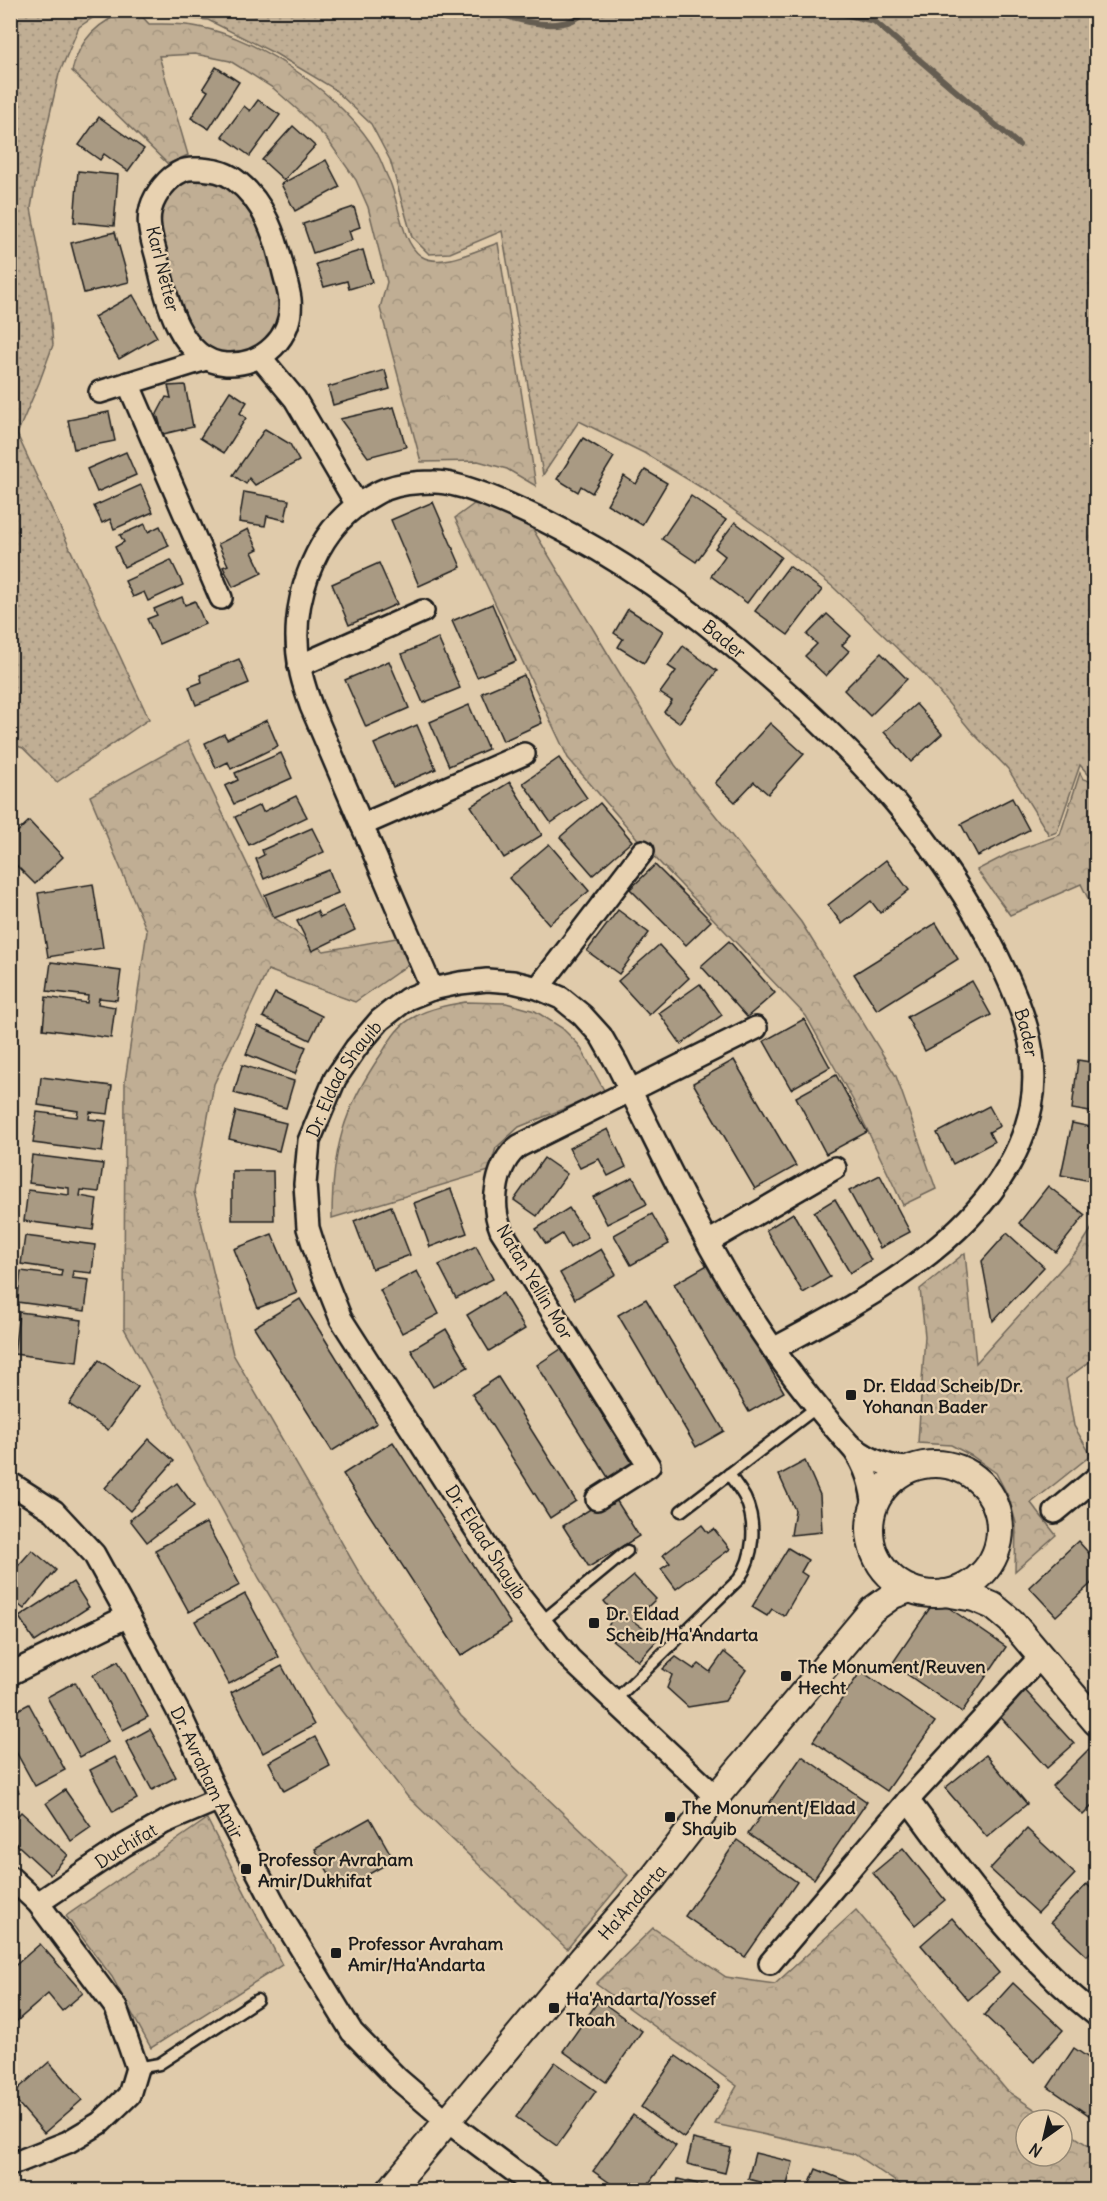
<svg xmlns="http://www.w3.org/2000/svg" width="1107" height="2201" font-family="Delius,sans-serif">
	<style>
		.grass { fill: url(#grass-dots); stroke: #6e6558; stroke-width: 1.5 }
		.park { fill: url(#park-crowns); stroke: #6e6558; stroke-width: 1.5 }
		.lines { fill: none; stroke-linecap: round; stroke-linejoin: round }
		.stream { stroke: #655d51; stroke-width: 6 }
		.building { fill: #a99a83; stroke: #1c1c1c; stroke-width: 1.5 }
		.service-casing { stroke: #1c1c1c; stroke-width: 15 }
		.minor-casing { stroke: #1c1c1c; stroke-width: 26 }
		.tertiary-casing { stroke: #1c1c1c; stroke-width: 30 }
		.service { stroke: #e8d2b1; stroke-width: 10 }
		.minor { stroke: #e8d2b1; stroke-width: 21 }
		.tertiary { stroke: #e8d2b1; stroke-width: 26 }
		.poi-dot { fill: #1c1c1c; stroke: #e8d2b1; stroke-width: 2 }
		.labels { text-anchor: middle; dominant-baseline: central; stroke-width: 4.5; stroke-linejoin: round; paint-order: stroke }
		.street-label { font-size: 18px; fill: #1c1c1c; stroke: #e8d2b1 }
		.poi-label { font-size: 18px; font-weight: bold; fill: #1c1c1c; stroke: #e8d2b1; text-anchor: start }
	</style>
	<defs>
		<pattern id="grass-dots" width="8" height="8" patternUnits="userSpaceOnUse" patternTransform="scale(1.5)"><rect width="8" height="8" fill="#c0ae94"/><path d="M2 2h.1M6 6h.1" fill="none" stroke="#a4957f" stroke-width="1.8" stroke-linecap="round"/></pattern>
		<pattern id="park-crowns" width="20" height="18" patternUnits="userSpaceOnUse" patternTransform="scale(1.5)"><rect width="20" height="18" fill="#c0ae94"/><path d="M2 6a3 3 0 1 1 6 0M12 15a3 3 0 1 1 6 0" fill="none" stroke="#a4957f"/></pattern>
	</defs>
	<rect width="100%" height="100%" fill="#e0cbab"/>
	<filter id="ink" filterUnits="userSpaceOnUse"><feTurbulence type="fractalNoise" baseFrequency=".0167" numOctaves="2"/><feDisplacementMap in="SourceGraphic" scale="12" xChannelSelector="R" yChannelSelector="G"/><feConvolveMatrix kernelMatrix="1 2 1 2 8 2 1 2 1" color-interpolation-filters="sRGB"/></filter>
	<g filter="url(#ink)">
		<g class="grass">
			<path d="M11,10L103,11L79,27L59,74L39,162L31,208L50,312L53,345L39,383L17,434L149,719L57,782L23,748L11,744Z"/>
			<path d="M148,11H1096V777L1088,774L1080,765L1057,832L1049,835L1008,769L972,732L925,675L833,587L770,536L707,491L644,453L579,421L543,475L502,231L450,253L429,254L412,237L390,160L371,124L333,88L276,54L208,20L154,15Z"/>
		</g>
		<g class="park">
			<path d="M132,10L137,11L149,24C166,24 183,23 199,27C261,38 346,98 377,153C382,162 385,173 390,182C399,204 402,243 421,256C441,269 477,250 498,243L536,486L507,469L478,461L421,462L380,308L387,282L368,207L356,180L327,139L298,110L273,88L230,61L195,54L159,56L188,155L168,164L72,71C79,39 101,19 132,10Z"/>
			<path d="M186,178L216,179L229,186L246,201L259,222L282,301L277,329L257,350L226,356L210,352L196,339L184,321L158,228L159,211L166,196Z"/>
			<path d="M478,501L531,526L675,765L801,922L896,1076L936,1189L903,1205L854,1102L806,1016L642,844L568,758L455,518Z"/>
			<path d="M188,741L272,916L324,951L407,936L419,957L355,1002L268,970L214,1084L194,1192L233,1354L364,1581L461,1716L628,1875L567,1949L407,1796L327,1692L259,1578L124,1328L125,1081L147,931L90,796Z"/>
			<path d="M1080,773L1083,779L1096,783V915L1081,884L1010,915L977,870L1012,852L1060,835Z"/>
			<path d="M465,1002L506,1003L535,1011L562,1028L579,1045L605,1092L519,1127L496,1148L489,1171L332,1218C332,1151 343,1109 382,1053C391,1038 399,1024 416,1016C431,1008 448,1005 465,1002Z"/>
			<path d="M1096,1222V1357L1066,1379L1074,1426L1091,1455L1031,1503L1056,1535L1015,1571L1016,1523L1009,1498L996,1473L972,1456L951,1445L918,1443L925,1336L920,1289L965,1253L976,1363L1078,1250Z"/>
			<path d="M207,1819L282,1965L151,2048L112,1977L66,1916Z"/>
			<path d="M856,1910L1007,2091L1051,2120H1026V2156H1062V2128L1096,2151V2190H908L854,2154L715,2124L737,2086L596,1984L653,1928L726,1977L775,1984Z"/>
		</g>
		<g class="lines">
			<g class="stream">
				<path d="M489,10C515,20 565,36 586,10"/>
				<path d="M826,10L874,21L1019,145"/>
			</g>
		</g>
		<g class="building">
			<path d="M216,67L239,82L209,129L191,118L208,91L203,88Z"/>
			<path d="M258,100L280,115L250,156L222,136L244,106L250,111Z"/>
			<path d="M99,117L144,149L128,171L104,154L100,160L79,145Z"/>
			<path d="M293,126L315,146L284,180L262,160Z"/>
			<path d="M326,160L340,187L295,211L281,184Z"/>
			<path d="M78,171L118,175L114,226L74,222Z"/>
			<path d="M354,207L360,227L349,231L352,240L313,253L303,224Z"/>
			<path d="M115,232L129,282L84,293L71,243Z"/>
			<path d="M363,250L372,282L349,289L347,281L324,287L316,264Z"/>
			<path d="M133,295L157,337L119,359L94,317Z"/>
			<path d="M385,370L390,389L333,405L328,387Z"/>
			<path d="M185,385L193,427L163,434L157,414L166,397L171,398L168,386Z"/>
			<path d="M230,391L247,402L240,413L246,418L224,453L200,438Z"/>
			<path d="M394,407L406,447L368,457L340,419Z"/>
			<path d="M109,412L115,441L74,449L68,420Z"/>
			<path d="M265,429L290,444L299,461L255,485L249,478L246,484L233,475Z"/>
			<path d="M583,438L614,457L592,493L581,486L578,492L557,479Z"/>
			<path d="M126,452L136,475L97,492L87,469Z"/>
			<path d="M645,470L667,483L642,525L607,504L624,476L636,484Z"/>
			<path d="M141,485L153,512L114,529L110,519L102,523L94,506Z"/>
			<path d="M244,492L289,500L285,520L267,516L265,526L239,522Z"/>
			<path d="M691,496L726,520L696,562L662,539Z"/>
			<path d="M433,502L461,567L419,586L391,520Z"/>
			<path d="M735,522L781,557L747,603L711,576L725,556L715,548Z"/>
			<path d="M145,524L148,532L160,526L169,546L124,567L115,547L124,542L120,535Z"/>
			<path d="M248,529L258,549L252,552L262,573L233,587L223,567L228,565L218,544Z"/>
			<path d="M171,560L183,585L148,601L144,592L133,597L125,581Z"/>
			<path d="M379,563L397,604L349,625L332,584Z"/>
			<path d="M789,566L822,590L788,635L755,611Z"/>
			<path d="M182,597L185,605L195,601L205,624L159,644L147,619L157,615L154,609Z"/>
			<path d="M492,604L516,661L477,677L452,621Z"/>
			<path d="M628,609L663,631L644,663L618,647L623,639L614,633Z"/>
			<path d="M827,614L851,636L842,645L849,651L826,676L805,656L817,644L807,635Z"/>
			<path d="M438,638L460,688L423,703L402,654Z"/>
			<path d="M683,646L717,671L679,723L664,712L672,701L660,693L676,671L668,666Z"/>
			<path d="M881,653L907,679L870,716L844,690Z"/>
			<path d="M239,659L249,683L196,705L189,687L202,682L200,675Z"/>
			<path d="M389,661L409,708L366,727L345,680Z"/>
			<path d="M524,675L542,723L503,741L482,693Z"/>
			<path d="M916,704L942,734L911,762L884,732Z"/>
			<path d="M469,705L488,749L449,766L430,722Z"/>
			<path d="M267,720L278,746L231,769L228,762L216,768L205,743L224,734L227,739Z"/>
			<path d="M770,723L804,754L768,794L754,782L735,802L715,783Z"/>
			<path d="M417,725L436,769L393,787L374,744Z"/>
			<path d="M281,753L292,778L234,804L225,786L238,780L235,773Z"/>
			<path d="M559,758L587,798L551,823L523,783Z"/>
			<path d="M510,782L542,835L504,858L471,806Z"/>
			<path d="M296,796L307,817L249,845L235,817L260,805L263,812Z"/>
			<path d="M1012,798L1029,830L978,856L961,824Z"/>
			<path d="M600,803L632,841L593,875L560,837Z"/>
			<path d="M29,821L63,857L35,884L10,859V839Z"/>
			<path d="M312,828L324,852L264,879L256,859L264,855L262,850Z"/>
			<path d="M549,844L589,891L549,924L509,878Z"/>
			<path d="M886,860L909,890L880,913L871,901L842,924L828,905Z"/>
			<path d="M655,865L711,921L686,945L630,889Z"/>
			<path d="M329,870L338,893L274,918L265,895Z"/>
			<path d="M93,884L103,948L48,957L38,893Z"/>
			<path d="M343,906L355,930L312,951L297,921L317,911L320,917Z"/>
			<path d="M618,910L649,933L619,974L587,951Z"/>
			<path d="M936,923L958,959L877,1010L854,974Z"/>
			<path d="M729,941L775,993L747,1017L701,966Z"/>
			<path d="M659,945L689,978L649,1015L618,981Z"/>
			<path d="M51,962L121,971L117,1000L99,998L98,1004L115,1007L111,1038L43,1029L46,997L87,1003L88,996L47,991Z"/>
			<path d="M972,981L991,1015L925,1051L907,1017Z"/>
			<path d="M700,984L722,1015L681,1044L659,1013Z"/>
			<path d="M275,993L322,1016L310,1040L263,1017Z"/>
			<path d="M804,1019L830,1067L791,1089L764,1041Z"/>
			<path d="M258,1026L306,1047L295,1074L246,1054Z"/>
			<path d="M734,1060L796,1166L755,1189L693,1083Z"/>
			<path d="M1078,1060L1096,1063V1113L1072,1109Z"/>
			<path d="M242,1065L294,1081L286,1108L234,1093Z"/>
			<path d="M836,1075L867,1132L826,1154L796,1097Z"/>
			<path d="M41,1077L112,1086L108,1114L90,1112L89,1119L106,1121L102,1152L33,1143L37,1112L77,1117L78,1111L38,1105Z"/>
			<path d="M989,1106L1000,1126L989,1132L994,1142L953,1164L937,1133Z"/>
			<path d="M236,1111L286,1123L279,1151L229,1139Z"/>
			<path d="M1072,1123L1096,1128L1095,1149H1096V1182L1061,1175Z"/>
			<path d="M608,1129L626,1167L608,1176L599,1159L580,1168L569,1148Z"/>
			<path d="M32,1155L103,1164L99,1192L81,1190L80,1196L97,1199L93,1230L24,1221L28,1190L69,1195V1188L29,1183Z"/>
			<path d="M544,1158L567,1174L537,1216L514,1200Z"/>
			<path d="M232,1171H273L274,1220H232Z"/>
			<path d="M880,1175L910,1232L880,1248L849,1191Z"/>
			<path d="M633,1177L647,1204L607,1224L593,1197Z"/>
			<path d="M1048,1186L1085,1215L1056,1252L1019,1223Z"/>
			<path d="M451,1189L467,1233L430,1247L414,1203Z"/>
			<path d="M835,1199L871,1260L850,1273L814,1212Z"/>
			<path d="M391,1206L410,1255L372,1269L354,1221Z"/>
			<path d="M569,1208L588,1237L570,1248L562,1234L546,1244L536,1229Z"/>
			<path d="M793,1213L830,1277L803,1293L766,1230Z"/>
			<path d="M652,1214L669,1244L631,1265L614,1235Z"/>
			<path d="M1007,1233L1044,1267L993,1321L982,1261Z"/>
			<path d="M272,1234L297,1293L258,1308L234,1249Z"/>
			<path d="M25,1236L95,1245L92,1273L73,1271L72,1278L89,1280L85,1311L17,1302L21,1271L61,1276L62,1270L21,1264Z"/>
			<path d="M476,1246L493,1279L456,1298L439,1265Z"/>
			<path d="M601,1249L616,1274L575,1299L560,1273Z"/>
			<path d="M709,1264L784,1392L749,1412L674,1284Z"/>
			<path d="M417,1271L439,1314L402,1333L380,1290Z"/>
			<path d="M503,1293L525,1329L489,1351L467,1315Z"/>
			<path d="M300,1299L377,1423L332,1451L254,1327Z"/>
			<path d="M646,1299L724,1431L696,1447L618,1315Z"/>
			<path d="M19,1312L82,1320L77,1362L14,1354Z"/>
			<path d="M446,1329L468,1367L433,1387L411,1350Z"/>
			<path d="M561,1349L633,1464L609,1479L537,1365Z"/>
			<path d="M99,1360L138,1387L108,1430L69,1404Z"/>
			<path d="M498,1377L576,1501L550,1518L472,1394Z"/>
			<path d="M149,1439L174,1461L130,1511L105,1488Z"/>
			<path d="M393,1442L511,1624L461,1656L343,1474Z"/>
			<path d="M805,1461L820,1495L822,1532L791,1535L795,1510L779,1475Z"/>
			<path d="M177,1483L194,1506L147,1542L130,1520Z"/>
			<path d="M613,1495L639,1536L589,1567L563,1526Z"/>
			<path d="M206,1523L240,1585L189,1612L155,1550Z"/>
			<path d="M702,1525L708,1533L714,1529L730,1549L676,1589L661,1569L670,1563L663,1555Z"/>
			<path d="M1078,1541L1096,1561V1579L1056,1616L1029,1587Z"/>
			<path d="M788,1548L808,1560L801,1572L807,1576L784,1616L772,1609L767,1616L752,1607Z"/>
			<path d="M32,1550L56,1570L24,1609L10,1598V1575Z"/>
			<path d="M634,1576L656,1599L633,1621L658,1639L638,1661L605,1634L611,1620V1610L604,1601Z"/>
			<path d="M73,1582L89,1607L35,1642L19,1617Z"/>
			<path d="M245,1594L279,1657L229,1684L195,1621Z"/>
			<path d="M936,1599L1006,1647L962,1712L892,1664Z"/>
			<path d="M724,1652L746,1670L725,1701L688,1707L667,1688L672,1675L663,1669L676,1657L694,1669L699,1664L710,1672Z"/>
			<path d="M118,1661L148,1717L123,1730L93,1675Z"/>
			<path d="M282,1666L314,1725L263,1753L231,1693Z"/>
			<path d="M861,1671L935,1722L887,1791L813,1741Z"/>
			<path d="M75,1682L108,1742L80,1757L47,1697Z"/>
			<path d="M1023,1688L1074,1744L1047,1768L996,1712Z"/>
			<path d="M29,1704L65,1770L35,1786L10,1741V1714Z"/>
			<path d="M150,1729L176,1777L152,1790L126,1742Z"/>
			<path d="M315,1737L330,1766L284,1791L269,1762Z"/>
			<path d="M1089,1749L1096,1756V1802L1083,1815L1052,1786Z"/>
			<path d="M986,1755L1027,1804L987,1837L945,1788Z"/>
			<path d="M802,1756L867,1802L814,1879L748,1834Z"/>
			<path d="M115,1757L137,1799L113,1812L90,1770Z"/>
			<path d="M10,1777L19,1792L10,1797Z"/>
			<path d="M65,1790L91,1827L71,1841L46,1803Z"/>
			<path d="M21,1812L68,1855L50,1875L10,1838V1824Z"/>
			<path d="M370,1818L394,1860L339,1891L315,1849Z"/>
			<path d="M1027,1829L1075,1874L1038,1913L990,1869Z"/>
			<path d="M737,1840L797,1882L745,1957L685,1916Z"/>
			<path d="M903,1848L945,1900L915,1925L873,1873Z"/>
			<path d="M1087,1884L1096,1894V1946L1087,1956L1051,1922Z"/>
			<path d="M952,1918L999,1973L968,2000L921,1945Z"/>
			<path d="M40,1944L83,1993L62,2011L48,1994L10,2027V1970Z"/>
			<path d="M1013,1983L1063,2030L1034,2062L984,2015Z"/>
			<path d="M599,2000L642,2031L606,2082L563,2051Z"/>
			<path d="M1074,2048L1096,2063V2120L1048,2087Z"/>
			<path d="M676,2056L720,2087L684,2138L641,2107Z"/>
			<path d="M49,2062L82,2100L44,2133L11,2095Z"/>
			<path d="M555,2062L596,2091L557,2146L516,2117Z"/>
			<path d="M633,2115L676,2146L644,2190H620L593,2171Z"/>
			<path d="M693,2139L731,2148L725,2173L687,2164Z"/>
			<path d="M755,2153L793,2162L786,2189L748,2179Z"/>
			<path d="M816,2169L868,2190H807Z"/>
			<path d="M678,2179L723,2190H676Z"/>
		</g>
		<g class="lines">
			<defs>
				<g id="service">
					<path d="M681,1511L817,1407"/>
					<path d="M540,1623L627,1551"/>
					<path d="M614,1701L739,1579C754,1557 757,1523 745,1498C741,1490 734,1482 729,1474"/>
					<path d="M137,2068L159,2064L257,2000"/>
				</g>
				<g id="minor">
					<path d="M200,169C212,170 223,171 234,179C265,201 276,238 284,273C286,281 289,291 290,299C294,337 263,366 226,364C178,361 165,294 157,258C153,242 146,224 151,208C155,194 168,177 182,171C187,168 194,169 200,169Z"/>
					<path d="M261,358L295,399L357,505"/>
					<path d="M128,383L221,598"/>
					<path d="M100,392L206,359"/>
					<path d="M299,666L423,611"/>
					<path d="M362,825L524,754"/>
					<path d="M538,988L643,851"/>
					<path id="s1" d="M432,989L311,706C307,694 302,681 300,668C288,608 312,533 365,500C371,497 379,491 386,489C399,484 419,482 433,482C462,481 517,508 545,521C624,560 694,611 760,669C855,750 941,842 997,955C1020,1002 1042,1053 1031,1107C1007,1226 872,1297 773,1349"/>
					<path d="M708,1242L835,1168"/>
					<path d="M853,1447C870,1460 891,1468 912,1468"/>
					<path id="s2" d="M10,1483L54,1511L94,1554L128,1616L182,1719L219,1799L278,1911L352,2032L398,2079L447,2121L539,2190"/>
					<path d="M597,1499L649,1466L501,1230C490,1204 496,1163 519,1146L756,1028"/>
					<path d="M1055,1512L1096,1478"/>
					<path d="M10,1674L128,1616"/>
					<path id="s3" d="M716,1797L570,1659L510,1583L341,1319L321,1269L308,1228L305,1184L309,1141L335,1079L356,1048L380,1020L407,999L432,989L460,983L487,980L513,982L538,988L561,998L582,1015L601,1036L617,1064C658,1145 696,1228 744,1305C776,1357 814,1405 854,1450C867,1468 872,1487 874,1509"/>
					<path d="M908,1800C965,1876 1020,1956 1096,2015"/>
					<path d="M10,1877L38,1903L116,2008L137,2068L129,2095L100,2123L68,2142L10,2165"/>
					<path id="s4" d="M38,1903L123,1846L165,1822L219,1799"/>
					<path d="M770,1963L908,1800L1041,1656"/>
				</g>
				<g id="tertiary">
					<circle cx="935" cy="1529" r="65"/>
					<path d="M945,1593L974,1598L993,1606L1011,1621L1096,1722"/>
					<path id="s5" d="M390,2190L582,1959L653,1878L716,1797L872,1610L893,1595L910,1589"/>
				</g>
			</defs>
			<use href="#service" class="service-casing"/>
			<use href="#minor" class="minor-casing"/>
			<use href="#tertiary" class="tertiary-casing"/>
			<use href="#service" class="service"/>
			<use href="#minor" class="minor"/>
			<use href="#tertiary" class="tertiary"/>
		</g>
	</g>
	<g class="poi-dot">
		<rect x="845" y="1389" width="12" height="12" rx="3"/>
		<rect x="588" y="1617" width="12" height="12" rx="3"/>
		<rect x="780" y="1670" width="12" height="12" rx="3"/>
		<rect x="664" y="1811" width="12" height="12" rx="3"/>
		<rect x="240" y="1863" width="12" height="12" rx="3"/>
		<rect x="330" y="1947" width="12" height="12" rx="3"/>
		<rect x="548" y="2002" width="12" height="12" rx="3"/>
	</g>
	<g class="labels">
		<g class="street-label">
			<text transform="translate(163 269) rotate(76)">Karl Netter</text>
			<text stroke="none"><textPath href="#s1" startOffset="944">Bader</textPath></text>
			<text stroke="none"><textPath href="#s1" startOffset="1448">Bader</textPath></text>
			<text stroke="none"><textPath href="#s3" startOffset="867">Dr. Eldad Shayib</textPath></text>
			<text transform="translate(535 1282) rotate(59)">Natan Yellin Mor</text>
			<text transform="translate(486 1542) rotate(57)">Dr. Eldad Shayib</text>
			<text stroke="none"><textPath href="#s2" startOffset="357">Dr. Avraham Amir</textPath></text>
			<text stroke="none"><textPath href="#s4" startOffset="105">Duchifat</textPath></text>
			<text stroke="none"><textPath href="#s5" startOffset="376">Ha'Andarta</textPath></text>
		</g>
		<g class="poi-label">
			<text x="863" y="1385">Dr. Eldad Scheib/Dr.<tspan x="863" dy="21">Yohanan Bader</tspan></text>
			<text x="606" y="1613">Dr. Eldad<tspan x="606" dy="21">Scheib/Ha'Andarta</tspan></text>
			<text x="798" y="1666">The Monument/Reuven<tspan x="798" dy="21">Hecht</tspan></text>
			<text x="682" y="1807">The Monument/Eldad<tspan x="682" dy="21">Shayib</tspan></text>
			<text x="258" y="1859">Professor Avraham<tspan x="258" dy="21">Amir/Dukhifat</tspan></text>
			<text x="348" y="1943">Professor Avraham<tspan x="348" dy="21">Amir/Ha'Andarta</tspan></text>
			<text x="566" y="1998">Ha'Andarta/Yossef<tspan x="566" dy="21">Tkoah</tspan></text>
		</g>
	</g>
	<rect width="1107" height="2201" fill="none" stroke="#e8d2b1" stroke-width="36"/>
	<rect x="18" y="18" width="1071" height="2165" fill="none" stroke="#1c1c1c" stroke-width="2" filter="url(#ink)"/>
	<g transform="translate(1044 2138) rotate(214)"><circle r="28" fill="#e8d2b1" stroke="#968975" stroke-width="1.5"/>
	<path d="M0-4.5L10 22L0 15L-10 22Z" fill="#1c1c1c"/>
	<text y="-9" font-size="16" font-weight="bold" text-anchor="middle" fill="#1c1c1c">N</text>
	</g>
</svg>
